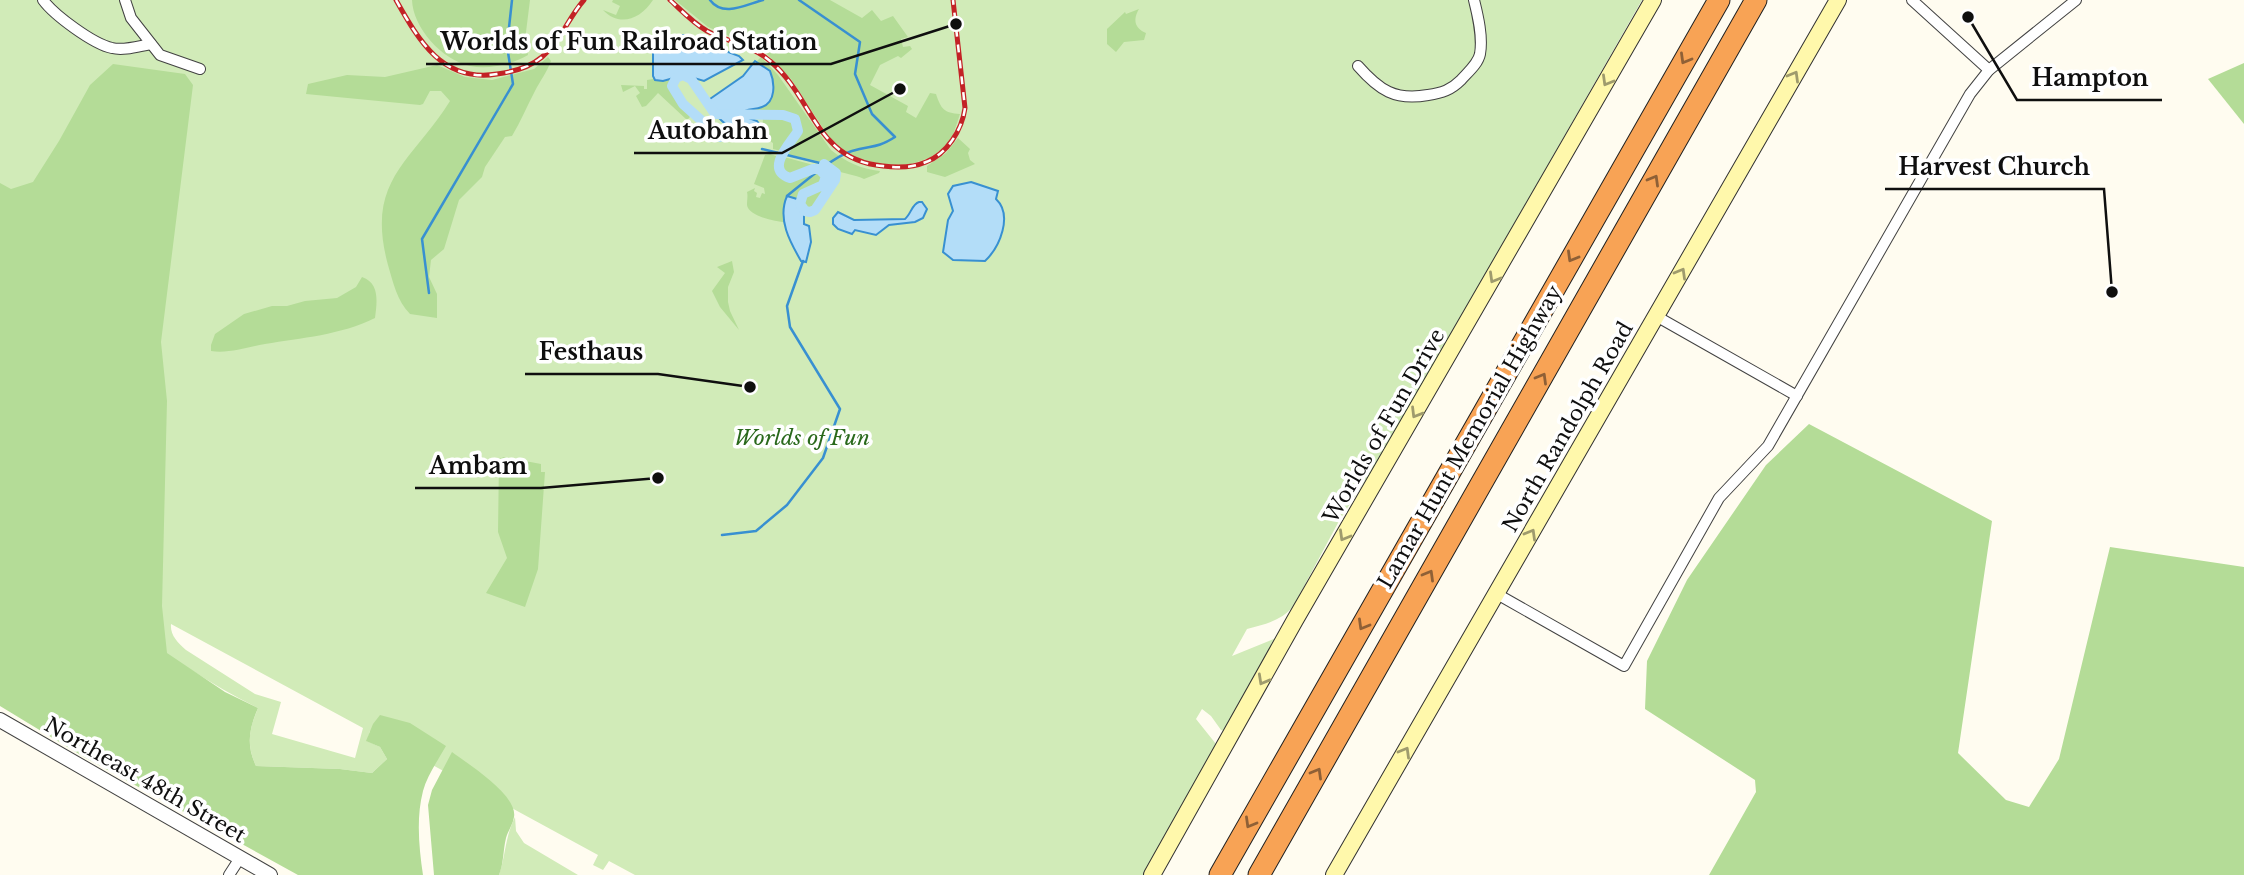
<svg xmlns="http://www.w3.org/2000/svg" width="2244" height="875" font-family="'Libre Baskerville',serif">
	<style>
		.green { fill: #d1ebb8; fill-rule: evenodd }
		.forest { fill: #b4dc97 }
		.water { fill: #b3ddf8; stroke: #3890d1; stroke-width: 2 }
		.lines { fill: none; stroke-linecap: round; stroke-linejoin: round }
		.stream { stroke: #3890d1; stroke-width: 2.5 }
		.canal { stroke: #b3ddf8; stroke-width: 10 }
		.minor-casing { stroke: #424242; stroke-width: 12 }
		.tertiary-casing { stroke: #424242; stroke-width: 16 }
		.secondary-casing { stroke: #313131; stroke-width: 18 }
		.motorway-casing { stroke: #202020; stroke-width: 23 }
		.minor { stroke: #fff; stroke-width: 10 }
		.tertiary { stroke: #fff; stroke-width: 14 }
		.secondary { stroke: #fff8ab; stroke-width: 16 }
		.motorway { stroke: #f8a355; stroke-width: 21 }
		.rail-casing { stroke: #c32226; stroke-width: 5 }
		.rail { stroke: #fff; stroke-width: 2.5; stroke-dasharray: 8; stroke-linecap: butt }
		.oneway { stroke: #8f6036 }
		.oneway2 { stroke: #9f9b6d }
		.labels { text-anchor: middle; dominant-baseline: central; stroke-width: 7; stroke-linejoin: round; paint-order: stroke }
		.street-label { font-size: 21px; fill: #0f0f0f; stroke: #fff }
		.park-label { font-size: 21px; font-style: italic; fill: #2a691c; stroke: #fff }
		.leader { fill: none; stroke: #0f0f0f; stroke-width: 2.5 }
		.callout-dot { fill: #0f0f0f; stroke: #fff; stroke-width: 2.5 }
		.callout-label { font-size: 23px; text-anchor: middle; font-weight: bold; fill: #0f0f0f; stroke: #fff; stroke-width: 7; stroke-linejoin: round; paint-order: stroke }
	</style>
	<rect width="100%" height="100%" fill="#fffcf0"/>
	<g class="green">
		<path d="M0,0H1642L1386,448L1339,521L1294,605C1282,621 1265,624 1247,629L1232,656L1276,638L1225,731L1221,730L1211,716L1202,709L1196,719L1216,744L1214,752L1144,875H635L609,861L603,870L593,865L598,855L370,731L367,741L380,747L387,759L372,773L340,769L256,766C246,744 249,730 258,708C167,663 82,591 0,530ZM171,624L363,728L355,758L272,734L281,702L255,694L186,650C177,642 170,635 171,624Z"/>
		<path d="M515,817L516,831L524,843L578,875H499C506,854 505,837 515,817Z"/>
	</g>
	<g class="forest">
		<path d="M412,0H530L525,40L528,55C512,64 489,70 470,66C442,60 413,28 412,0Z"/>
		<path d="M613,0H653C640,20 619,27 603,10L616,15L620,6L612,2Z"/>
		<path d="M675,0H830L862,18L872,10L881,21L893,16L908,37L901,39L903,47L910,46L912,49L901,58L898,56L880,65L870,85L908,106L906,112L916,118L930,93L936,94C941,109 944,113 960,114L953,135L943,149L929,158L911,164L889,166L850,156L832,142L791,79L764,51L708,27Z"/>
		<path d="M1139,9C1133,19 1134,28 1146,33L1144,40L1124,42L1116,52L1107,44V29L1125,12L1126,14Z"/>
		<path d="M548,57L551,61C547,72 540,81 535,91C527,106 521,121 512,136L505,137L485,167L482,177L459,200L444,249L431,260L429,277L437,294V318L410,314C397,301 393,282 388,265C365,180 411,163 450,101L441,91H430L423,104L420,105L306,94L308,84L347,75L385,77L437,65L465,77L492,80L534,69Z"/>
		<path d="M761,57L778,75L831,150C846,162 861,169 880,171L879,173L864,179C856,175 841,173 838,171C824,160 803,158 785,154C788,147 795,142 799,135C812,106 761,111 746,112V109L763,107L772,94L770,71L757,61Z"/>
		<path d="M2244,63V124L2208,79Z"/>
		<path d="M113,64L185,74L193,85L161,342L167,401L162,606L167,653L225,692L258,708C249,729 246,745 256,766L340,769L372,773L387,759L380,747L366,741L373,724L380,715L410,723L446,746C438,760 427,776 423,791C416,818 419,848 423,875H298L84,757L0,706V183L11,189L33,182L59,141L90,85Z"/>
		<path d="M653,76L655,80L675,78L672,82V90L690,117L687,120L658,93L646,106L642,107L636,96L640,93L635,86L623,92L621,85L644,86V89H647V80L653,79Z"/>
		<path d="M785,116L794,121L796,130L781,151L773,149V143L762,136L763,117Z"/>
		<path d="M958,138L970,149L968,153L970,160L975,164L945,177L927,172V166L946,153Z"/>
		<path d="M770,154L779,157V172C797,193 815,156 825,180L820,186L801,194L799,201L787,196L785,202V222C776,222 748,216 747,205C747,200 748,196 747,192L755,188L754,191L757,193L756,197L760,198L762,193L765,194L764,188L754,184L765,155Z"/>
		<path d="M784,157L832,170L835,180L814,208H806L801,203L804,197L827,183V172L816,167L789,176L782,171Z"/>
		<path d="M732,261L734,272L728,287V302L730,311L739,330L720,307L712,291L725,273L717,267Z"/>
		<path d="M362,277C380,283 377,302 375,318C341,335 301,338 265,344C248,347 228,354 211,351V345L215,334L244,314L272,306H287L305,301L337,298L356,287Z"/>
		<path d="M1809,424L1992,521L1958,753L2006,800L2029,807L2059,759L2110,547L2244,567V875H1709L1756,792L1755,780L1645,709L1647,661L1687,580L1766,465Z"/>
		<path d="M504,457L541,464V472H545L538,569L525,607L486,593L507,558L498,532L499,459Z"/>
		<path d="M452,752C468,764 518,795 514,817C513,824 508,831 506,838C503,850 504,862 499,875H434L428,805L432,790Z"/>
	</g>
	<g class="water">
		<path d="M683,35L739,56L743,60L704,81L684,75L663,81L655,80L653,76V43L661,37L677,38Z"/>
		<path d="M755,61L770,71C775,83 776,102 762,107C755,110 751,108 745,111L746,117L757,121L760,125L759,131C737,141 716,118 707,101L743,76Z"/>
		<path d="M971,182L998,191L996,199C1013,215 1000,247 985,261L953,260L943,252L948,220L953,211L948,194L953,186Z"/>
		<path d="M787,196L797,199L810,212L809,215L804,213V224L809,226L811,242L806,262L801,261C790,242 777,219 787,196Z"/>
		<path d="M919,202H922L927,209L923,218L915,222L889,225L876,235L855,230L852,234L838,229L833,224V218L838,212L854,220L905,219C911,214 912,204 919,202Z"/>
	</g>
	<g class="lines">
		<g class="stream">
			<path d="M710,0C723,18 747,4 763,0"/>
			<path d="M727,132L729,128"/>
			<path d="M762,149L824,164"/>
			<path d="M787,196C803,183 834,156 852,151C872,145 876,149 895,137L872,114L855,74L860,42L799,0"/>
			<path d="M429,293L422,239L513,84L507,46L512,0"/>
			<path d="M722,535L756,531L787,505L823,458L840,409L790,327L787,306L803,261"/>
		</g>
		<path class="canal" d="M720,137L683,104L672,86L676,78L683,75L691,79L715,114L783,115L795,119L798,131C791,143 764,169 790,178L813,169H819L826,176L823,185L803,194L800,204L805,211L810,212L815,210L835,180L836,173L824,164"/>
		<defs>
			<g id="minor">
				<path d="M43,0C54,15 93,44 112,48C124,51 139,46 151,44"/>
				<path d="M125,0L131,18L160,55L200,69"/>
				<path d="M1912,0L1989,70"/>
				<path d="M1358,66C1379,90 1395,101 1428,95C1442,93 1451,90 1461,80C1468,72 1478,64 1480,54C1483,37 1478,16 1474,0"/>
				<path d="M1656,316L1797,396"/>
				<path d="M1497,594L1624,666L1719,498L1768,446L1970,94L1989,70L2076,0"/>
				<path d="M229,875L240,858"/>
			</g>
			<path id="tertiary" d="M0,720L270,875"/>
			<g id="secondary">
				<path d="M1152,875L1295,620L1653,0"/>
				<path d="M1334,875L1838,0"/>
			</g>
			<g id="motorway">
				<path d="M1220,875L1719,0"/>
				<path d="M1259,875L1756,0"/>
			</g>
		</defs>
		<use href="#minor" class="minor-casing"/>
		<use href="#tertiary" class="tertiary-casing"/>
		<use href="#secondary" class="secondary-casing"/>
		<use href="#motorway" class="motorway-casing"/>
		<use href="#minor" class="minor"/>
		<use href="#tertiary" class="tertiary"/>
		<use href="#secondary" class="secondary"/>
		<use href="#motorway" class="motorway"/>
		<defs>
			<g id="rail">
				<path d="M396,0C419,41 443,83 497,74C513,72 530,67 542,57C561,41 568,18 584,0"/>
				<path d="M670,0C682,11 693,23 707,31C728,42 752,45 770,61C814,98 815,160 883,166C898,168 912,168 926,162C947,154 962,130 965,108L953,0"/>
			</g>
		</defs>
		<use href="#rail" class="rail-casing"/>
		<use href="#rail" class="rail"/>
	</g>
	<defs><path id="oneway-chevron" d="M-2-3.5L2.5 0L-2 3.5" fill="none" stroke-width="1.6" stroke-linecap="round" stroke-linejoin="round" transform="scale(1.75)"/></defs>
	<g class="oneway">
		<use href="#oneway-chevron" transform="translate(1685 59) rotate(120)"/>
		<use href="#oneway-chevron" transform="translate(1654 180) rotate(-60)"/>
		<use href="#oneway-chevron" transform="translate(1572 257) rotate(120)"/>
		<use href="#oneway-chevron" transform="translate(1542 378) rotate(-60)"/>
		<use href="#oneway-chevron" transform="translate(1429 575) rotate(-60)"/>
		<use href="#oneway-chevron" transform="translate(1363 625) rotate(120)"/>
		<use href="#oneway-chevron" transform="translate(1317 773) rotate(-60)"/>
		<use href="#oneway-chevron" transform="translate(1250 823) rotate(120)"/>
	</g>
	<g class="oneway2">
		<use href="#oneway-chevron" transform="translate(1794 76) rotate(-60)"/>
		<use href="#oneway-chevron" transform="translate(1607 81) rotate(120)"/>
		<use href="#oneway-chevron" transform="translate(1681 273) rotate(-60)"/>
		<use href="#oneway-chevron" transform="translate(1494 278) rotate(120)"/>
		<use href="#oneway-chevron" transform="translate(1416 413) rotate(121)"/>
		<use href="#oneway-chevron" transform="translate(1531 534) rotate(-60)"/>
		<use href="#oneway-chevron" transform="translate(1344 536) rotate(120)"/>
		<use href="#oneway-chevron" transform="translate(1263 680) rotate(119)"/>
		<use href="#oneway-chevron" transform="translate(1405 752) rotate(-60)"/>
	</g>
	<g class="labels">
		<g class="street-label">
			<text transform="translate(1384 426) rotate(-60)">Worlds of Fun Drive</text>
			<text transform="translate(1568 427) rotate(-60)">North Randolph Road</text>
			<text transform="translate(1470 437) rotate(-60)">Lamar Hunt Memorial Highway</text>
			<text transform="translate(145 780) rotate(30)">Northeast 48th Street</text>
		</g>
		<g class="park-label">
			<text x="802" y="438">Worlds of Fun</text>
		</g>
	</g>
	<path class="leader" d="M956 24L831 64H426M1968 17L2017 100H2162M900 89L782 153H634M2112 292L2104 189H1885M750 387L658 374H525M658 478L541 488H415"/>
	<g class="callout-dot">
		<circle cx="956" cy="24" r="7"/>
		<circle cx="1968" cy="17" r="7"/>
		<circle cx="900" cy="89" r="7"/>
		<circle cx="2112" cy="292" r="7"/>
		<circle cx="750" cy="387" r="7"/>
		<circle cx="658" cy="478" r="7"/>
	</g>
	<g class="callout-label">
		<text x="629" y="50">Worlds of Fun Railroad Station</text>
		<text x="2090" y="86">Hampton</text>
		<text x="708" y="139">Autobahn</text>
		<text x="1994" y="175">Harvest Church</text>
		<text x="591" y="360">Festhaus</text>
		<text x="478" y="474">Ambam</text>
	</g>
</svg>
